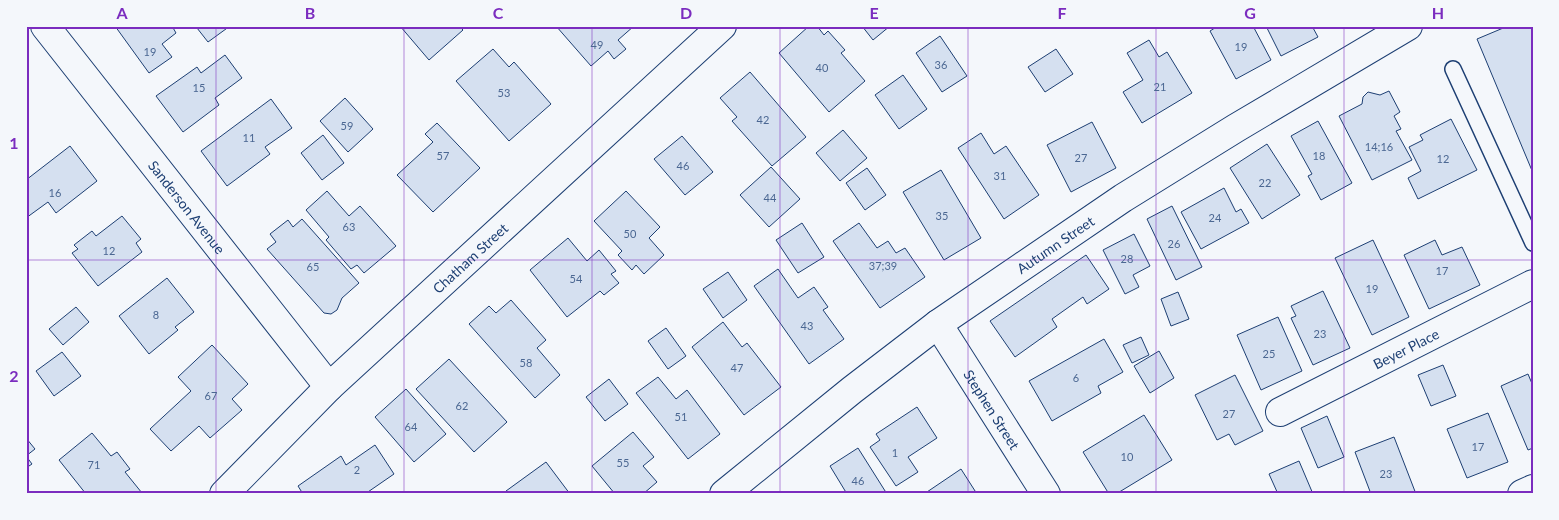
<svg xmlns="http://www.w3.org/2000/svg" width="1559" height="520" font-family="Lato,sans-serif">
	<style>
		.building { fill: #d5e0f0; stroke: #1d3f73 }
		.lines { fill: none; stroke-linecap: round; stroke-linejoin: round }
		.service-casing { stroke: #1d3f73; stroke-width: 18 }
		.minor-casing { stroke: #1d3f73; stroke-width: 30 }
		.secondary-casing { stroke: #1d3f73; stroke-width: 30 }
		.service { stroke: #f4f7fb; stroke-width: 15 }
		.minor { stroke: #f4f7fb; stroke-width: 28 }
		.secondary { stroke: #f4f7fb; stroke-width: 28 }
		.grid { fill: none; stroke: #7b2cbf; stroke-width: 1; stroke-opacity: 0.55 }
		.labels { text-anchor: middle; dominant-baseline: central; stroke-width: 4; stroke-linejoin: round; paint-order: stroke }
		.number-label { font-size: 11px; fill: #4b6792 }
		.street-label { font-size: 14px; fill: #1d3f73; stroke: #f4f7fb }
		.neatline { fill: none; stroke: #7b2cbf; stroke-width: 2 }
		.grid-label { font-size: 16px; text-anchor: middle; font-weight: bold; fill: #7b2cbf }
	</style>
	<rect width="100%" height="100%" fill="#f4f7fb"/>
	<g class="building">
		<path d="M115,26H172L176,33L162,44L172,57L149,73Z"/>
		<path d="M199,26H230L208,42L197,28Z"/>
		<path d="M400,26H459L463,30L429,60Z"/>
		<path d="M556,26H634L618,40L626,49L614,59L608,51L591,66Z"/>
		<path d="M809,26H817L824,35L828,31L845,50L841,53L865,81L829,112L779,53Z"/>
		<path d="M862,26H890L873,40Z"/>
		<path d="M1218,26H1253L1271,60L1236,79L1210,31Z"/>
		<path d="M1266,26H1312L1318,37L1281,56Z"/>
		<path d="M1508,26H1533V173L1477,39Z"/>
		<path d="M940,36L967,76L942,92L916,53Z"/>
		<path d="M1149,40L1159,57L1167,52L1192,93L1142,123L1123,92L1143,80L1127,53Z"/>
		<path d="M493,49L509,67L514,62L551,104L509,141L456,81Z"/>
		<path d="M1056,49L1073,74L1045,92L1028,67Z"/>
		<path d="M225,55L242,78L215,98L219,105L183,132L156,96L197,67L201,73Z"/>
		<path d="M750,72L806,137L772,166L732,121L737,117L720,98Z"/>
		<path d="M903,75L927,109L899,129L875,95Z"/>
		<path d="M1389,91L1400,112L1394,116L1401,129L1396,131L1412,160L1372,180L1339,116L1362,104L1363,97L1368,92L1380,95Z"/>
		<path d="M345,98L373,129L348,152L320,121Z"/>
		<path d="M271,99L292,128L265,147L270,154L227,186L201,151Z"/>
		<path d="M1451,119L1477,170L1418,199L1408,178L1421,171L1409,147L1423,140L1420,135Z"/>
		<path d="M1318,121L1352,183L1321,200L1308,176L1312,174L1291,136Z"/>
		<path d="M1092,122L1116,168L1071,192L1047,145Z"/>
		<path d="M437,123L480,168L433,212L397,175L433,142L425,134Z"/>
		<path d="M843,130L867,158L840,181L816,153Z"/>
		<path d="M981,133L994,154L1006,146L1039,195L1004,219L958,148Z"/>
		<path d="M323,135L344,163L322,180L301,153Z"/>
		<path d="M682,136L713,172L685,195L654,159Z"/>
		<path d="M1267,144L1300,195L1262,219L1230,168Z"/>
		<path d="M70,146L97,181L56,213L48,202L26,218V180Z"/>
		<path d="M771,167L800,199L769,227L740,195Z"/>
		<path d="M867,168L886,195L865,210L846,183Z"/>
		<path d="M941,170L981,238L944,260L903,192Z"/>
		<path d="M1224,188L1236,212L1241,209L1249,223L1201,249L1181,212Z"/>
		<path d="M327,191L349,216L360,206L396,246L364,273L357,265L351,269L326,240L329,237L306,210Z"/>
		<path d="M626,191L660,227L649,238L664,255L644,274L636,265L632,270L618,255L622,251L594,221Z"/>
		<path d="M1172,206L1202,267L1176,280L1147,219Z"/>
		<path d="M122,216L141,239L136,243L142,252L98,286L72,253L78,249L74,245L92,231L96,236Z"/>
		<path d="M302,219L359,283L342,298L337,310L331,314L324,313L267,249L276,242L270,234L288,220L293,227Z"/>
		<path d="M802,223L824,257L798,273L776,240Z"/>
		<path d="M859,223L877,248L888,241L896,253L905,248L925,277L880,308L833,241Z"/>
		<path d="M1134,234L1150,266L1133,275L1139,287L1125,294L1103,250Z"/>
		<path d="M568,238L587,261L599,250L616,271L611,274L619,283L604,295L600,291L567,317L530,270Z"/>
		<path d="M1373,240L1409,317L1372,335L1335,258Z"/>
		<path d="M1435,240L1442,255L1462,247L1480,285L1429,309L1404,255Z"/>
		<path d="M1086,255L1109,289L1087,304L1083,297L1052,319L1057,327L1015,357L990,321Z"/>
		<path d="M778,269L798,298L814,287L828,307L823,310L844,339L809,364L754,286Z"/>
		<path d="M728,272L747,300L723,318L703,289Z"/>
		<path d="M167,278L194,312L175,327L178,330L149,354L119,316Z"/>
		<path d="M1323,291L1350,348L1313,365L1291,318L1296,316L1291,306Z"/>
		<path d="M1178,292L1189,319L1171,326L1161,299Z"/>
		<path d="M511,300L546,340L537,348L560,375L535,398L469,324L489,306L496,313Z"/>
		<path d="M76,307L89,322L63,345L49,329Z"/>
		<path d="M1278,317L1302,371L1261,390L1237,335Z"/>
		<path d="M723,322L742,347L747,343L781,387L744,415L692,347Z"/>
		<path d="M666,328L686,356L668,369L648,341Z"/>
		<path d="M1141,337L1149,355L1132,363L1123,345Z"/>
		<path d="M1104,339L1123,372L1098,386L1101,393L1052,421L1029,381Z"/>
		<path d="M212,345L248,384L232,399L242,410L210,438L199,426L171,451L150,429L191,391L178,377Z"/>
		<path d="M1159,351L1174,378L1150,393L1134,366Z"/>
		<path d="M62,352L81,376L54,396L36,371Z"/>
		<path d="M449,359L507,422L474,452L416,389Z"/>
		<path d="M1443,365L1456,396L1431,406L1418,375Z"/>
		<path d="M1528,374L1533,386V448L1528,450L1501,386Z"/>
		<path d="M1235,375L1263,431L1235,445L1229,434L1217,440L1195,395Z"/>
		<path d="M658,377L676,399L687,390L720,434L688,459L636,393Z"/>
		<path d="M609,379L628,404L605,421L586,397Z"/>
		<path d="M406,389L446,434L414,462L375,417Z"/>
		<path d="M917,407L937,438L908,457L918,472L896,486L870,447L880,440L876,434Z"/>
		<path d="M1488,413L1508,462L1467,478L1447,429Z"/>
		<path d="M1144,415L1172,460L1116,494H1109L1083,452Z"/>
		<path d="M1327,416L1344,457L1318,468L1301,428Z"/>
		<path d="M633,432L654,457L643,466L657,482L643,494H615L592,466Z"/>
		<path d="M92,433L111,456L117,452L130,469L125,472L142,493L86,494L59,460Z"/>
		<path d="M1394,437L1416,494H1371L1355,452Z"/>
		<path d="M26,438L35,449L26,456L32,464L26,468Z"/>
		<path d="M375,445L394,474L365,494H303L298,486L341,456L346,465Z"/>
		<path d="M858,448L887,494H847L830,466Z"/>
		<path d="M1299,461L1313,494H1278L1269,474Z"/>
		<path d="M546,462L570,494H508L506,491Z"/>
		<path d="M961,469L977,494H924Z"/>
	</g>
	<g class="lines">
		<defs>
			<path id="service" d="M1453,69L1533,243"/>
			<g id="minor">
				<path id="s1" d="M45,26L329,387"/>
				<path id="s2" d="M938,324L1046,494"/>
				<path id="s3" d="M1280,412L1533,284"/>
				<path id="s4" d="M724,494L852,390L938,324L1123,198L1236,128L1408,26"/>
				<path d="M1522,494L1533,489"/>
			</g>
			<g id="secondary">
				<path id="s5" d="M224,494L329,387L722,26"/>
			</g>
		</defs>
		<use href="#service" class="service-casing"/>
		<use href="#minor" class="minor-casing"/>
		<use href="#secondary" class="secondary-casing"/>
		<use href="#service" class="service"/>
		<use href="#minor" class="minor"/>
		<use href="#secondary" class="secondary"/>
	</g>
	<path class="grid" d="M216,26V494M404,26V494M592,26V494M780,26V494M968,26V494M1156,26V494M1344,26V494M26,260H1533"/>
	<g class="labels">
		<g class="number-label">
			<text x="597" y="44">49</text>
			<text x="1241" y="46">19</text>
			<text x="150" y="51">19</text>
			<text x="941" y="64">36</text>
			<text x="822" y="67">40</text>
			<text x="1160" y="86">21</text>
			<text x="199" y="87">15</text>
			<text x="504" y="92">53</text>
			<text x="763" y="119">42</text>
			<text x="347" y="125">59</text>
			<text x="249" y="137">11</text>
			<text x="1379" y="146">14;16</text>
			<text x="443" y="155">57</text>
			<text x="1319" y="155">18</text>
			<text x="1081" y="157">27</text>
			<text x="1443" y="158">12</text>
			<text x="683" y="165">46</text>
			<text x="1000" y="175">31</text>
			<text x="1265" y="182">22</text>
			<text x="55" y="192">16</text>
			<text x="770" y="197">44</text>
			<text x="942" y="215">35</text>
			<text x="1215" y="217">24</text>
			<text x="349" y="226">63</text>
			<text x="630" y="233">50</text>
			<text x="1174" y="243">26</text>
			<text x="109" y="250">12</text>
			<text x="1127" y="258">28</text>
			<text x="883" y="265">37;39</text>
			<text x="313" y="266">65</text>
			<text x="1442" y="270">17</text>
			<text x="576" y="278">54</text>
			<text x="1372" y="288">19</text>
			<text x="156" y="314">8</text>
			<text x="807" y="325">43</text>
			<text x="1320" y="333">23</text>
			<text x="1269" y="353">25</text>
			<text x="526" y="362">58</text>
			<text x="737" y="367">47</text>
			<text x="1076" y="377">6</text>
			<text x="211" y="395">67</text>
			<text x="462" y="405">62</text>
			<text x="1229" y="413">27</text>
			<text x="681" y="416">51</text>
			<text x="411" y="426">64</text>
			<text x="1478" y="446">17</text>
			<text x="895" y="452">1</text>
			<text x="1127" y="456">10</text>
			<text x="623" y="462">55</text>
			<text x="94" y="464">71</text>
			<text x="357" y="469">2</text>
			<text x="1386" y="473">23</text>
			<text x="858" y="480">46</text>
		</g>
		<g class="street-label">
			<text stroke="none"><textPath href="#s1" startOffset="230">Sanderson Avenue</textPath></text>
			<text stroke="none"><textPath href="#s4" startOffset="415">Autumn Street</textPath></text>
			<text stroke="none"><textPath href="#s5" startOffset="341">Chatham Street</textPath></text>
			<text stroke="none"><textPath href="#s3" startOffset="141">Beyer Place</textPath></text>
			<text stroke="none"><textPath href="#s2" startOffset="101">Stephen Street</textPath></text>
		</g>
	</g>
	<rect width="1559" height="520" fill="none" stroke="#f4f7fb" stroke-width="55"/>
	<rect x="28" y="28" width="1504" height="464" class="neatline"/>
	<g class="grid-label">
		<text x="122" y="19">A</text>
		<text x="310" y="19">B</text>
		<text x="498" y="19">C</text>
		<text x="686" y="19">D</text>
		<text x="874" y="19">E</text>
		<text x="1062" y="19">F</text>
		<text x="1250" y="19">G</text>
		<text x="1438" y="19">H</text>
		<text x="14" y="149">1</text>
		<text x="14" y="382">2</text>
	</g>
</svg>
